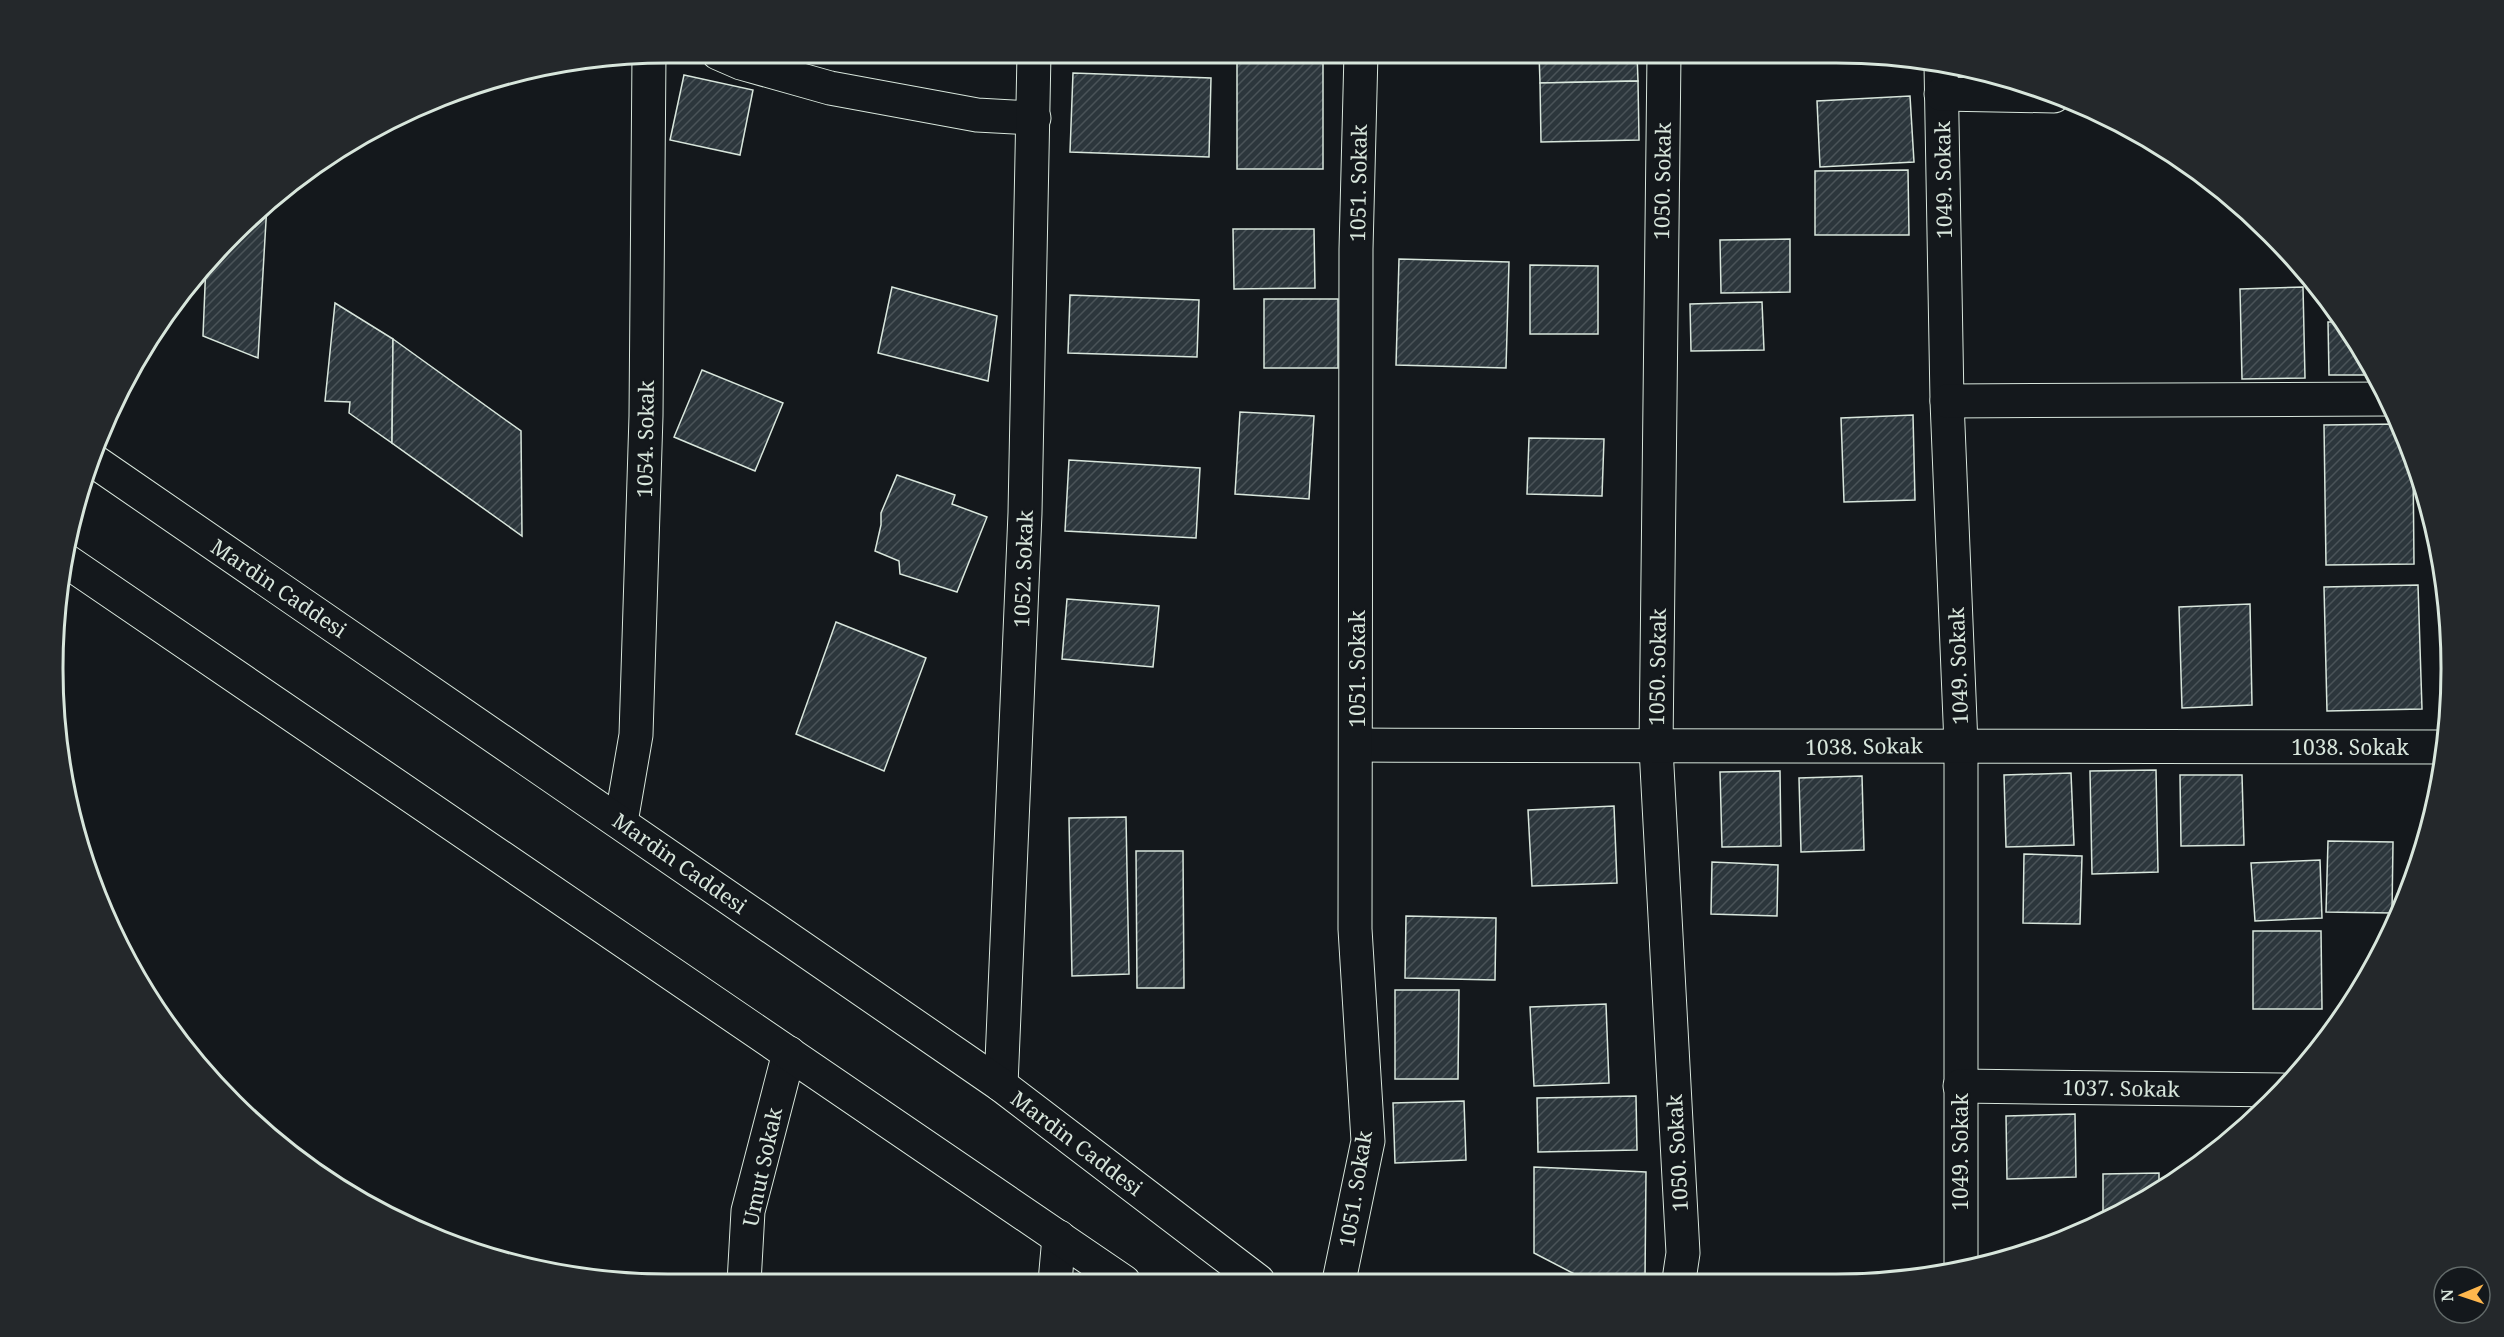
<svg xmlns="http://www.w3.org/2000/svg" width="2504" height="1337" font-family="'Noto Serif',serif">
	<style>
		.building { fill: url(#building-hatch); stroke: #d8e6dc; stroke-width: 1.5 }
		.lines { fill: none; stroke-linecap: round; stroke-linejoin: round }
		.minor-casing { stroke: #d8e6dc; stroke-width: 35 }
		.highway-casing { stroke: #d8e6dc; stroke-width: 35 }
		.minor { stroke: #14181c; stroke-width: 33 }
		.highway { stroke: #14181c; stroke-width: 33 }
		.labels { text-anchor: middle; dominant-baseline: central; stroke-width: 4.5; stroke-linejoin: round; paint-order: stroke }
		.street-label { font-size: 21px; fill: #d8e6dc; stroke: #14181c }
		.rim { fill: none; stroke: #d8e6dc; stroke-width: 3 }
	</style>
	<defs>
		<pattern id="building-hatch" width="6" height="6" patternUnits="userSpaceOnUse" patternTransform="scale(1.5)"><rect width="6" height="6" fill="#2c363c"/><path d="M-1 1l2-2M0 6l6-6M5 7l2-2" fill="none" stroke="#4a5358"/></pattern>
	</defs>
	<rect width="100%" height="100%" fill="#14181c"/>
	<g class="building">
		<rect x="1237" y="53" width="86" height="116"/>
		<path d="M1539,53L1637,54L1638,81L1540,83Z"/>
		<path d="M1073,73L1211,78L1209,157L1070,152Z"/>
		<path d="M684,75L753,90L740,155L670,140Z"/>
		<path d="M1638,81L1639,140L1541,142L1540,83Z"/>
		<path d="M1910,96L1914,162L1820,167L1817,101Z"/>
		<path d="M1908,170L1909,235H1815V171Z"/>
		<path d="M267,204L258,358L203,336L206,262Z"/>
		<path d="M1233,229H1314L1315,288L1234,289Z"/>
		<path d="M1790,239V292L1721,293L1720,240Z"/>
		<path d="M1399,259L1509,262L1506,368L1396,365Z"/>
		<path d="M1530,265L1598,266V334H1530Z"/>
		<path d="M892,287L997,316L988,381L878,353Z"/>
		<path d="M2303,287L2305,378L2242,379L2240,289Z"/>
		<path d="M1070,295L1199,300L1197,357L1068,353Z"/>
		<rect x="1264" y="299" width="74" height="69"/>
		<path d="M1762,302L1764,350L1691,351L1690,304Z"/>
		<path d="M335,303L393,339L392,443L349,413L350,402L325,401Z"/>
		<path d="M2328,322H2341L2369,361L2376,375H2329Z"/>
		<path d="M393,339L521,431L522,536L392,443Z"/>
		<path d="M702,370L783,403L755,471L674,437Z"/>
		<path d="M1240,412L1314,416L1309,499L1235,494Z"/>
		<path d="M1913,415L1915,500L1844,502L1841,418Z"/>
		<path d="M2398,424L2413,458L2414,564L2326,565L2324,425Z"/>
		<path d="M1529,438L1604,439L1602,496L1527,494Z"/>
		<path d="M1069,460L1200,468L1196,538L1065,531Z"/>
		<path d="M897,475L955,495L952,504L987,517L957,592L900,574L899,561L875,551L881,525V513Z"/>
		<path d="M2418,585L2422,709L2327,711L2324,587Z"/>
		<path d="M1067,599L1159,606L1153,667L1062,659Z"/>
		<path d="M2250,604L2252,705L2182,708L2179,607Z"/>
		<path d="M836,622L926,658L884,771L796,734Z"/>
		<path d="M2156,770L2158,872L2092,874L2090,771Z"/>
		<path d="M1780,771L1781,846L1722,847L1720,772Z"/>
		<path d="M2071,773L2074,845L2006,847L2004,775Z"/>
		<path d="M2180,775H2242L2244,845L2181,846Z"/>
		<path d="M1862,776L1864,850L1801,852L1799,778Z"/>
		<path d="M1614,806L1617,883L1532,886L1528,810Z"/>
		<path d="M1126,817L1129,974L1072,976L1069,818Z"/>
		<path d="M2328,841L2393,842L2392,913L2326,912Z"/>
		<path d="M1136,851H1183L1184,988H1137Z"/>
		<path d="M2024,854L2082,856L2080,924L2023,923Z"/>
		<path d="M2320,860L2322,918L2255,921L2251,863Z"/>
		<path d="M1712,862L1778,865L1777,916L1711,914Z"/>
		<path d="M1406,916L1496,918L1495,980L1405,978Z"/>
		<path d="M2253,931H2321L2322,1009H2253Z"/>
		<path d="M1395,990H1459L1458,1079H1395Z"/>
		<path d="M1606,1004L1609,1083L1534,1086L1530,1007Z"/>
		<path d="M1636,1096L1637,1150L1538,1152L1537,1098Z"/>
		<path d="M1464,1101L1466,1160L1395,1163L1393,1103Z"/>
		<path d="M2075,1114L2076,1177L2007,1179L2006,1116Z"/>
		<path d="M1534,1167L1646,1172L1645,1280H1586L1534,1253Z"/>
		<path d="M2159,1173V1187L2103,1219V1174Z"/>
	</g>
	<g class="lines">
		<defs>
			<g id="minor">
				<path d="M718,53L741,63L830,88L977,115L1034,118"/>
				<path d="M1664,54L1656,748L1683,1253L1679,1280"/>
				<path d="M1941,65L1947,401L1961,745V1267"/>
				<path d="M1941,94L2054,96"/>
				<path d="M1947,401L2387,399"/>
				<path d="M1357,745C1719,748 2081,746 2444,747"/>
				<path d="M621,822L636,735L646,416L649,54"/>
				<path d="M1001,1085L1025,513L1034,53"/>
				<path d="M1960,1086L2282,1090"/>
				<path d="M1339,1281L1368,1141L1355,929L1356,249L1361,53"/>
				<path d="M1055,1282L1059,1237"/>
				<path d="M744,1283L748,1211L789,1053"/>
			</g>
			<g id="highway">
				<path d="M91,459L1001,1085L1258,1281"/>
				<path d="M65,560L1124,1282"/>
			</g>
		</defs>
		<use href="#minor" class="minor-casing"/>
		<use href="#highway" class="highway-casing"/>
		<use href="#minor" class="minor"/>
		<use href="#highway" class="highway"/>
	</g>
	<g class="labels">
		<g class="street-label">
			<text transform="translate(1943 180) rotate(-91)">1049. Sokak</text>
			<text transform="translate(1662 181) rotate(-89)">1050. Sokak</text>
			<text transform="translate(1358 183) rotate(-89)">1051. Sokak</text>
			<text transform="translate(645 439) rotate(-89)">1054. Sokak</text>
			<text transform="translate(1023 569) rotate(-88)">1052. Sokak</text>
			<text transform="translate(279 588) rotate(34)">Mardin Caddesi</text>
			<text transform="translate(1958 666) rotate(-92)">1049. Sokak</text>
			<text transform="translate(1657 667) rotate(-89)">1050. Sokak</text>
			<text transform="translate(1357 669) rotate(-90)">1051. Sokak</text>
			<text transform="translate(1864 746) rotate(-1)">1038. Sokak</text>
			<text x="2350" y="747">1038. Sokak</text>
			<text transform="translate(680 863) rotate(35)">Mardin Caddesi</text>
			<text transform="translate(2121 1088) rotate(1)">1037. Sokak</text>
			<text transform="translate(1077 1143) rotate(37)">Mardin Caddesi</text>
			<text transform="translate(1960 1152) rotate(-90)">1049. Sokak</text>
			<text transform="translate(1677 1153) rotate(-93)">1050. Sokak</text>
			<text transform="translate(762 1167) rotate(-78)">Umut Sokak</text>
			<text transform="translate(1355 1189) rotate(-81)">1051. Sokak</text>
		</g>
	</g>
	<path d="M0 0H2504V1337H0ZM668 63H1836A605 605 0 0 1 2441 668V669A605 605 0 0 1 1836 1274H668A605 605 0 0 1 63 669V668A605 605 0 0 1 668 63Z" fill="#24282b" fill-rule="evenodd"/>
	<path class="rim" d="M668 63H1836A605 605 0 0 1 2441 668V669A605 605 0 0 1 1836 1274H668A605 605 0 0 1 63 669V668A605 605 0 0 1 668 63Z"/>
	<g transform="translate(2462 1295) rotate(268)"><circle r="28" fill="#14181c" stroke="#626a69" stroke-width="1.5"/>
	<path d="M0-4.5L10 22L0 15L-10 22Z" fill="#ffb74d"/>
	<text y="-9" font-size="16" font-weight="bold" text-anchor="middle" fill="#d8e6dc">N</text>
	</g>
</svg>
